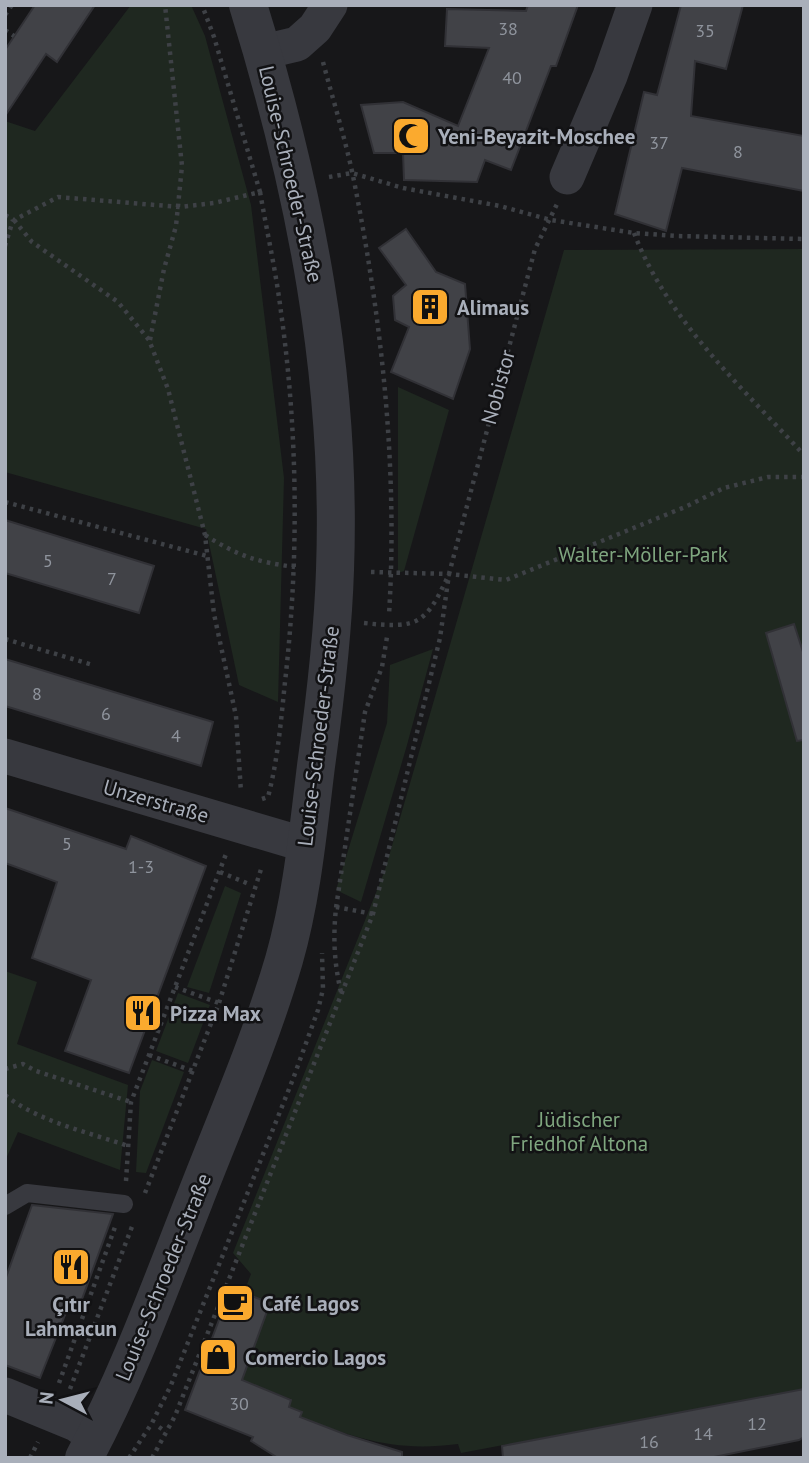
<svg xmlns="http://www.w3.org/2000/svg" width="809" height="1463" font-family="'PT Sans',sans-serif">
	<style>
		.green { fill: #1f2820 }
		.building { fill: #414247; stroke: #313136; stroke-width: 2 }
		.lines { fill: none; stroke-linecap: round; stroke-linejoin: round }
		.path { stroke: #3e4146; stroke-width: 4.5; stroke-dasharray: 3.5 5; stroke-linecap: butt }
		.service { stroke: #38393f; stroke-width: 18 }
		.minor { stroke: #38393f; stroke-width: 35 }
		.tertiary { stroke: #38393f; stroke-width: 38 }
		.labels { text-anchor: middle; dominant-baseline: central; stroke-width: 5; stroke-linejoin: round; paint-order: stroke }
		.number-label { font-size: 18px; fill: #8f949d }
		.poi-label { font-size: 21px; font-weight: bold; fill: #a9afba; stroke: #121214; text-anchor: start }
		.street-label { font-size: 21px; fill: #a9afba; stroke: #121214 }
		.park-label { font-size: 21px; fill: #7fa67f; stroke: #121214 }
	</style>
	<rect width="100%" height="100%" fill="#171719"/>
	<g class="green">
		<path d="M131,5H191L205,36L251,205L284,478L278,702L239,685L206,529L5,472V121L35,131Z"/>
		<path d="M804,249V1389L461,1453L458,1444C395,1452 358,1439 300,1417L301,1411L289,1407L291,1399L242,1380L270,1303L244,1292L251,1274L233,1253L385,870L564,250Z"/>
		<path d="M398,387L449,410L404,571L398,573Z"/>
		<path d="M433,649L407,745L361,902L336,890L387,723L390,665Z"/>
		<path d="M225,886L241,893L209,993L187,987Z"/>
		<path d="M5,971L37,982L17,1044L128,1085L120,1170L18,1132L5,1161Z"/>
		<path d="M178,993L210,1005L188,1063L156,1051Z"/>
		<path d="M152,1060L184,1072L146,1173L136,1172L140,1091Z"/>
	</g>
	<g class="building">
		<path d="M35,5H95L57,62L46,54L5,116V50Z"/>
		<path d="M528,5H578L556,66H551L511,170L485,160L477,182L404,180L403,153H374L361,105L403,102L458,126L489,48L445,46L447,9L526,11Z"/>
		<path d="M681,5H743L726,69L695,61L691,116L804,136V191L682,168L666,231L615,214L644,92L657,95Z"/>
		<path d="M406,229L436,272L465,284L470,349L453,399L391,372L409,327L395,320L393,296L406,285L379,248Z"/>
		<path d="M5,520L154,566L139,613L5,573Z"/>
		<path d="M794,624L804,655V740L797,741L766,633Z"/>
		<path d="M5,659L213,722L201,766L5,706Z"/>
		<path d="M5,808L126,849L131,836L206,866L129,1073L65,1051L91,980L32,958L57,882L5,863Z"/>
		<path d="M32,1205L113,1214L77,1313L67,1310L40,1378L5,1365V1280Z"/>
		<path d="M231,1288L270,1303L242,1380L291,1400L289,1407L302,1412L300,1417L347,1435L402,1452V1458H278L251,1441L253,1437L185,1410Z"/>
		<path d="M804,1389V1437L799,1440L709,1458H503L502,1446Z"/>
	</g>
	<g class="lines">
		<g class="path">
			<path d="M5,15L12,5"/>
			<path d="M5,30L14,36"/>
			<path d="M323,62C333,100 345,138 353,176C382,320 398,468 389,615"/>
			<path d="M329,177L352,173L403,188L500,206L551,220L634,233L677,236L804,239"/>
			<path d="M5,215L14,220L58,197L180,207L214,203L260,192L214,37L202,5"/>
			<path d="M14,220L32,242L118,302L149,340L168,389L205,535L214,614L236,716L241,792"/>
			<path d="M634,233C668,321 742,387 804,455"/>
			<path d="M5,246L13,220"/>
			<path d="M150,340L164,269L176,226L182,166L165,5"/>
			<path d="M5,502L207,556"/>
			<path d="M205,535C238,556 257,562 295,567"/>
			<path d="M371,572L449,574L506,580L685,507L724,488L768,477H804"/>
			<path d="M364,623C419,629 426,624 449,574L535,249L557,204"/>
			<path d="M5,639L93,665"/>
			<path d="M262,799L268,797C278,759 281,720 285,682C299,559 298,434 281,312C276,272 267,232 260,192L262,191"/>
			<path d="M220,872L249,884"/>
			<path d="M336,907L373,914"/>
			<path d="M175,987L219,1003"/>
			<path d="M341,992C334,963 333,937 336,908L365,712L382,667L387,637"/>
			<path d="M149,1055L193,1071"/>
			<path d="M5,1069L23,1064L36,1071L131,1102"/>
			<path d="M5,1095C39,1122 88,1132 128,1146"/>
			<path d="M126,1181L131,1102L226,854"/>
			<path d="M145,1193L219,1003L262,866"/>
			<path d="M59,1383L115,1227"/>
			<path d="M70,1389L133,1224"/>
			<path d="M159,1427L166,1432"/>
			<path d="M30,1458L38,1442"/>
			<path d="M129,1458L152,1423L171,1385L293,1079L318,1010L323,989L322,953"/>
			<path d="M152,1458L175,1416L373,914L440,638L449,574"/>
		</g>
		<path class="service" d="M5,1206L27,1193L124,1204"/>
		<g class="minor">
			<path d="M263,52L297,44L315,28L330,5"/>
			<path d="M567,177L610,76L635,5"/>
			<path d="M5,756L306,845"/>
			<path d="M5,1395L76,1424L95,1438"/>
		</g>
		<path class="tertiary" d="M84,1458C128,1376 160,1287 194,1201C225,1121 260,1042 284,960C302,897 308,831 316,766C325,701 333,636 335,570C342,377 305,189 248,5"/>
	</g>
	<defs>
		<symbol id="mosque-square" viewBox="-11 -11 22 22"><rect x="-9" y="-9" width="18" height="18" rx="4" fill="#fbaa2e" stroke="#121214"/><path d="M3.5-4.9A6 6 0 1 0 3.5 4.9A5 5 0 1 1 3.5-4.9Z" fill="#111"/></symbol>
		<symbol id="building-square" viewBox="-11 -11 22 22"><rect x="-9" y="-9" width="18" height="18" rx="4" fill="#fbaa2e" stroke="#121214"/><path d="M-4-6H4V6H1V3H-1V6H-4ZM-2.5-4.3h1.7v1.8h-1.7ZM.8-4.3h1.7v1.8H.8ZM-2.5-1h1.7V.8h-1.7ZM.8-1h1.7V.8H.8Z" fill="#111"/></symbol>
		<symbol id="restaurant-square" viewBox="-11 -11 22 22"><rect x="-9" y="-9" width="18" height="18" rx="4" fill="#fbaa2e" stroke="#121214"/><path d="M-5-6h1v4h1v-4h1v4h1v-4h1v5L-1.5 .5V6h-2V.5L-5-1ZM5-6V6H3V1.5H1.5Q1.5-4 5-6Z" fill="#111"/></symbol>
		<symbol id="cafe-square" viewBox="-11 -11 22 22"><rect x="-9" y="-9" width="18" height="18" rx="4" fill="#fbaa2e" stroke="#121214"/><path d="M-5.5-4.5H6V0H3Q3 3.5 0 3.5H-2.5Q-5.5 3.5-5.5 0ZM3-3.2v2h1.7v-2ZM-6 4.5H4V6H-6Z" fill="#111"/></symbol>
		<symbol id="shop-square" viewBox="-11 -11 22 22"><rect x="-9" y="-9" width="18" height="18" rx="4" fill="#fbaa2e" stroke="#121214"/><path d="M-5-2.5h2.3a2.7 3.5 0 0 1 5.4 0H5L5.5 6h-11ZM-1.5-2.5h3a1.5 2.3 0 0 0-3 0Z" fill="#111"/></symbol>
	</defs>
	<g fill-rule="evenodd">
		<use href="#mosque-square" x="389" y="114" width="44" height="44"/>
		<use href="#building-square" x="408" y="285" width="44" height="44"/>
		<use href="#restaurant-square" x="121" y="991" width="44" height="44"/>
		<use href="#restaurant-square" x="49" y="1245" width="44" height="44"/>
		<use href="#cafe-square" x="213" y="1281" width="44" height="44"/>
		<use href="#shop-square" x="196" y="1335" width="44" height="44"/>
	</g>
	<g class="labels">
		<g class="number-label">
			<text x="508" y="28">38</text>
			<text x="705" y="30">35</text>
			<text x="512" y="77">40</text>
			<text x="659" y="142">37</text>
			<text x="738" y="151">8</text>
			<text x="48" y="560">5</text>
			<text x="112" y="578">7</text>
			<text x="37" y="693">8</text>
			<text x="106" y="713">6</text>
			<text x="176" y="735">4</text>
			<text x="67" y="843">5</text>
			<text x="141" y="866">1-3</text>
			<text x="239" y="1403">30</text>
			<text x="757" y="1423">12</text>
			<text x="703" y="1433">14</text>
			<text x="649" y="1441">16</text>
		</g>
		<g class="poi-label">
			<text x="438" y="136">Yeni-Beyazit-Moschee</text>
			<text x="457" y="307">Alimaus</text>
			<text x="170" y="1013">Pizza Max</text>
			<text x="262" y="1303">Café Lagos</text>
			<text x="71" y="1304" text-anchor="middle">Çıtır<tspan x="71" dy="24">Lahmacun</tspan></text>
			<text x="245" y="1357">Comercio Lagos</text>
		</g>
		<g class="street-label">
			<text transform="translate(291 174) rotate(77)">Louise-Schroeder-Straße</text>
			<text transform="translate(498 387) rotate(-75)">Nobistor</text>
			<text transform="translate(318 736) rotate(-83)">Louise-Schroeder-Straße</text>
			<text transform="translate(156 801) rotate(16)">Unzerstraße</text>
			<text transform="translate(163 1277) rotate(-68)">Louise-Schroeder-Straße</text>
		</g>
		<g class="park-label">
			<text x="643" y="554">Walter-Möller-Park</text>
			<text x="579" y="1119">Jüdischer<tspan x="579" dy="24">Friedhof Altona</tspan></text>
		</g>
	</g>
	<rect width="809" height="1463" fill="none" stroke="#a9afba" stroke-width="14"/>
	<g transform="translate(63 1400) rotate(277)" stroke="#121214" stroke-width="5" paint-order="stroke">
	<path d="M0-5L12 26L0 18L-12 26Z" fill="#a9afba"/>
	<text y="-10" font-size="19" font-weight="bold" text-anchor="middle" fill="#a9afba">N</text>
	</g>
</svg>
